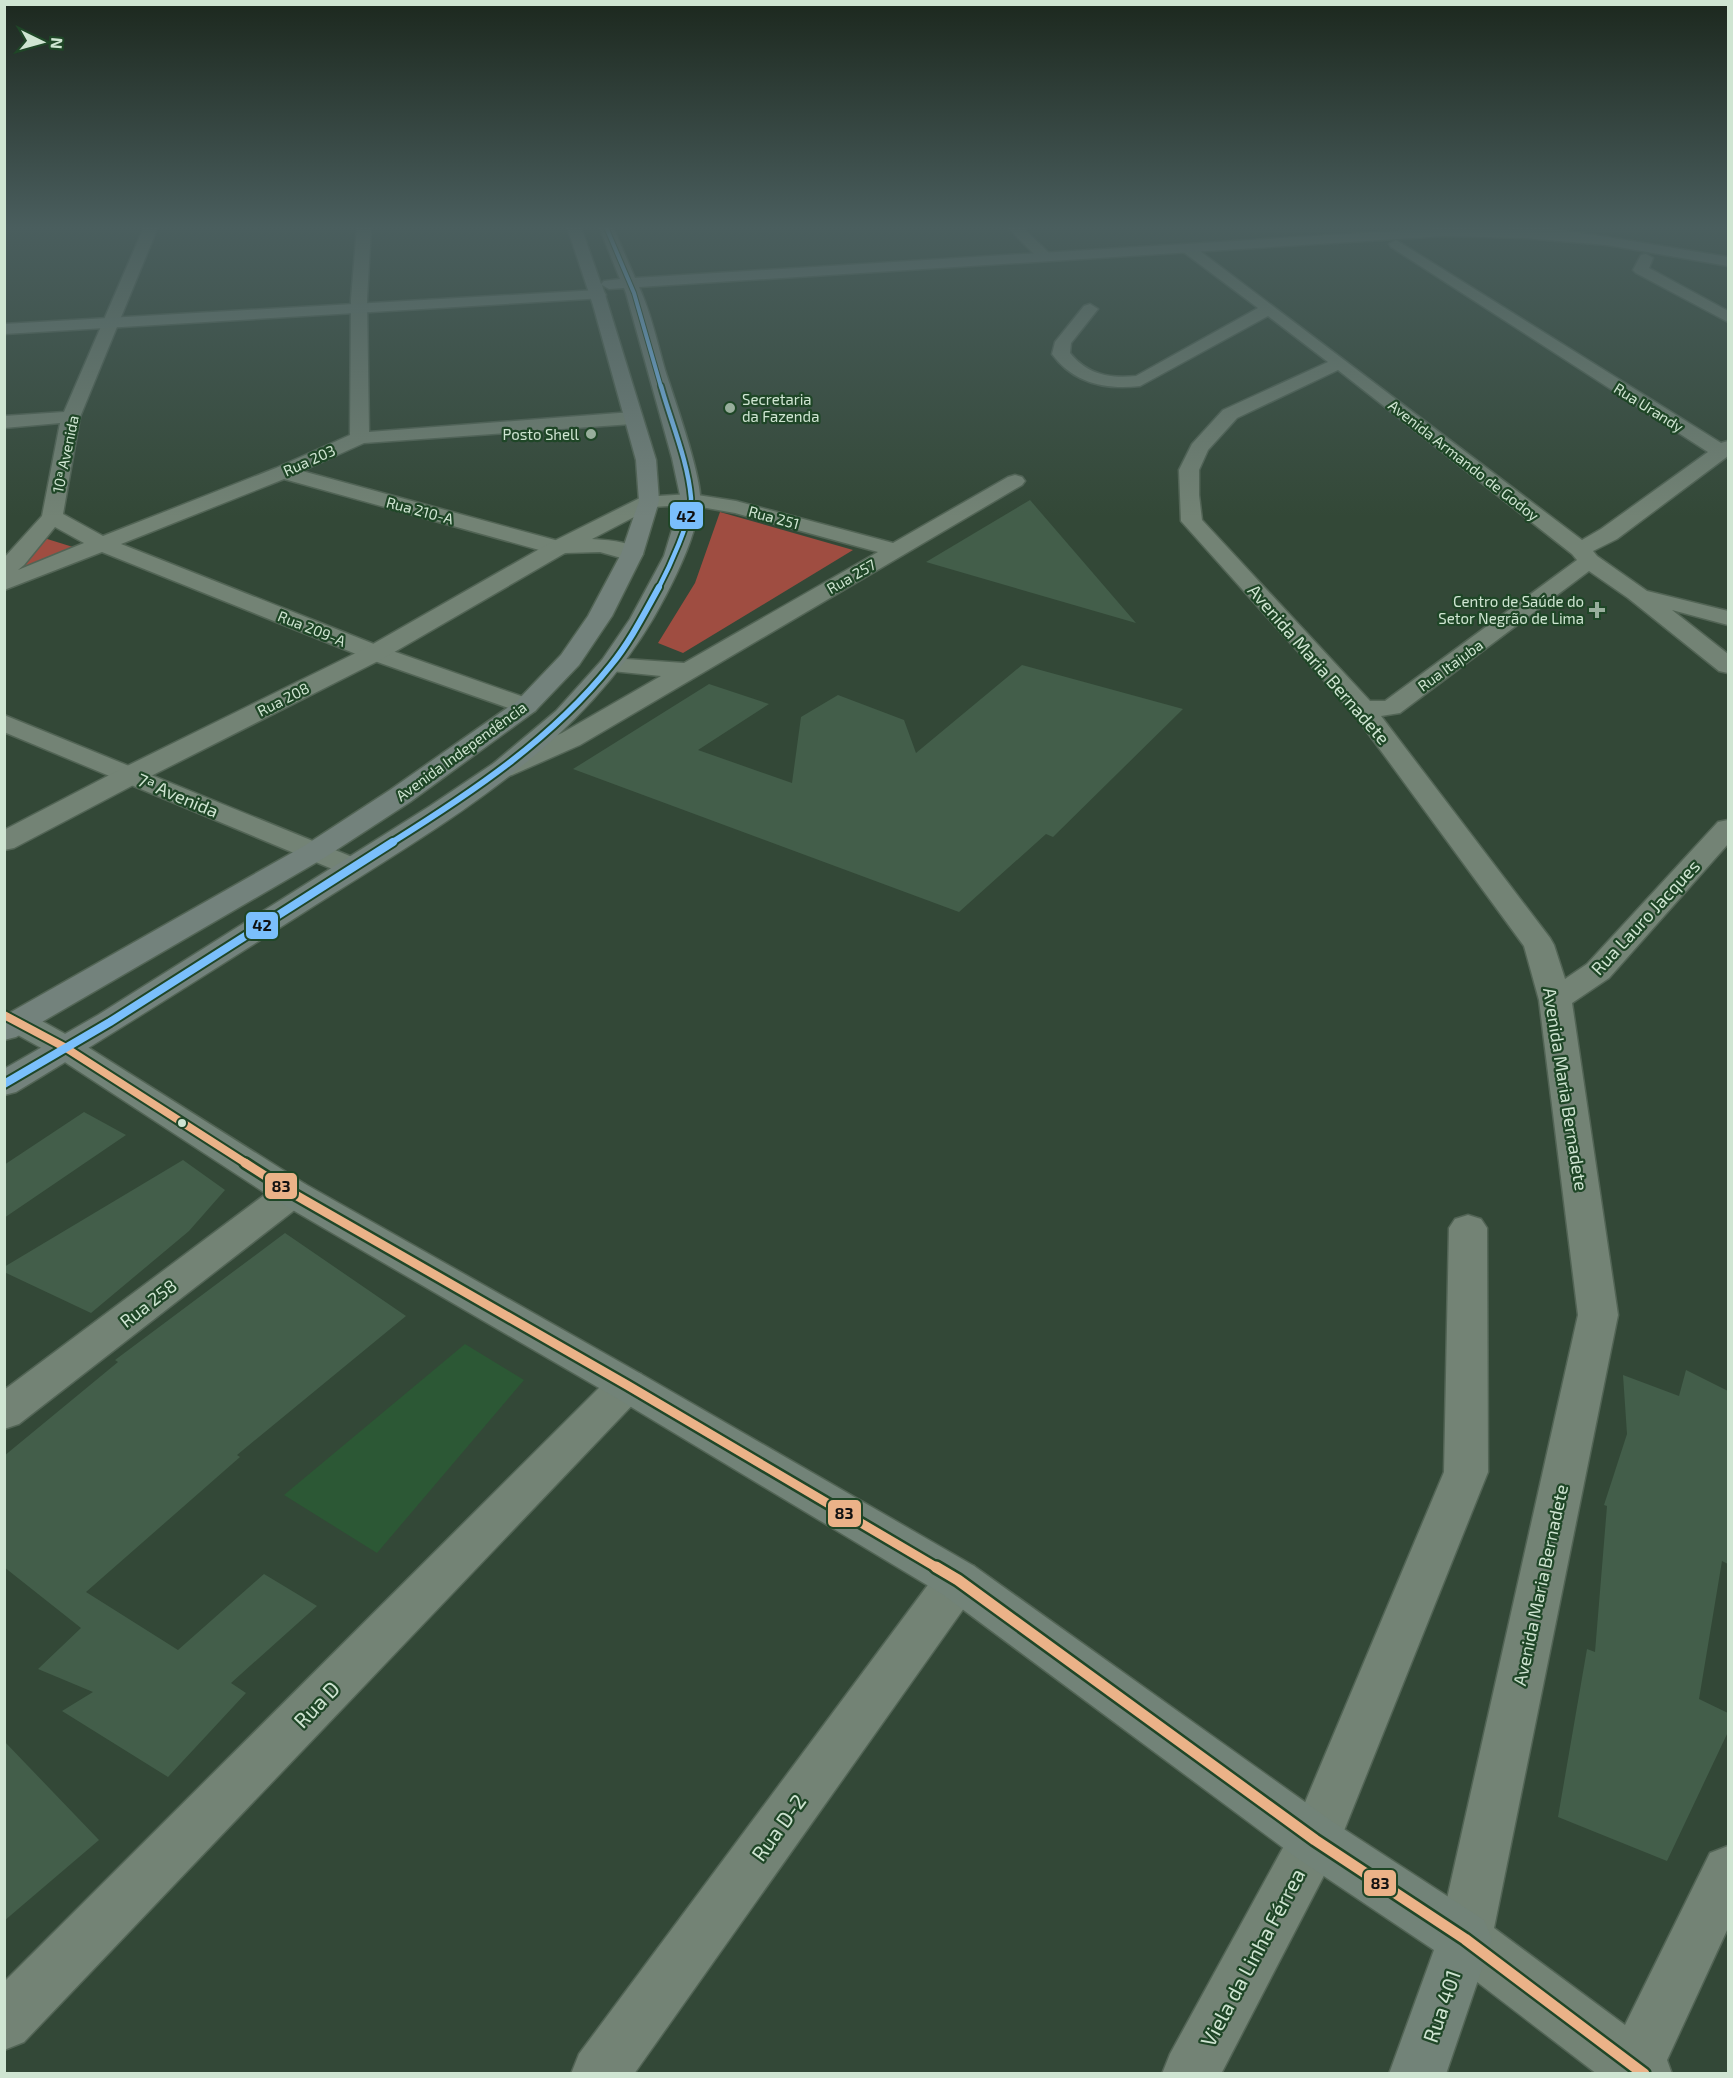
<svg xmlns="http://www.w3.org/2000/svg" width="1733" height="2078" font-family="'Exo 2',sans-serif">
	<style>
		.built { fill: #2c5835 }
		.green { fill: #9f4d41 }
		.building { fill: #435e4a }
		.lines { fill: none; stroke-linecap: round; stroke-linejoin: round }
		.minor-casing { stroke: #526455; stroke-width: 3 }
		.tertiary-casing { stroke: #526455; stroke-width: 3 }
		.secondary-casing { stroke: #526455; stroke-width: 3 }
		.primary-casing { stroke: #526455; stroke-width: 3 }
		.minor { fill: #738375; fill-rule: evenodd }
		.tertiary { fill: #738375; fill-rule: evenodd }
		.secondary { fill: #728378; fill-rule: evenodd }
		.primary { fill: #73827c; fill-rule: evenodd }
		.bus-1-far2-casing { stroke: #1f4627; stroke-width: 12 }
		.bus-1-far1-casing { stroke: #1f4627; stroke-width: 14 }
		.bus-1-casing { stroke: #1f4627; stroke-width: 16 }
		.bus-2-far3-casing { stroke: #1f4627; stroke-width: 6 }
		.bus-2-far2-casing { stroke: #1f4627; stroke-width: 8 }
		.bus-2-far1-casing { stroke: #1f4627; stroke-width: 10 }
		.bus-2-casing { stroke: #1f4627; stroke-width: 12 }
		.bus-1-far2 { stroke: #ebb288; stroke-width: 8 }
		.bus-1-far1 { stroke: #ebb288; stroke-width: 9 }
		.bus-1 { stroke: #ebb288; stroke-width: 11 }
		.bus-2-far3 { stroke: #7abffc; stroke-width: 4 }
		.bus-2-far2 { stroke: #7abffc; stroke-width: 4.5 }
		.bus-2-far1 { stroke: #7abffc; stroke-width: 6 }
		.bus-2 { stroke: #7abffc; stroke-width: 8 }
		.poi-dot { fill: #98ae9c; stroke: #1f4627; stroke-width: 2 }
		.bus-dot { fill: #cfe5d2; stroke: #1f4627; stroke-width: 2 }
		.labels { text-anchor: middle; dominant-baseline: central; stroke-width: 4.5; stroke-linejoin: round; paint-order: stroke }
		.far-poi-label { font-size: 15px; fill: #cfe5d2; stroke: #1f4627; text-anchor: end }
		.far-street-label { font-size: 15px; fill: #cfe5d2; stroke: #1f4627 }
		.street-label { font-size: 18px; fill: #cfe5d2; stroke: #1f4627 }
		.near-street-label { font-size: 21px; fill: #cfe5d2; stroke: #1f4627 }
		.line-badge { stroke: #1f4627; stroke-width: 2 }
		.pale-badge-label { font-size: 16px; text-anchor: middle; font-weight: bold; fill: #111 }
	</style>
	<rect width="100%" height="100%" fill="#334837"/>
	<path class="built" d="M465,1344L524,1380L377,1553L284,1495Z"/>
	<g class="green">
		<path d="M720,512L853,550L683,653L658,643L695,583Z"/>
		<path d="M44,538L73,547L30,566L18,563Z"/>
	</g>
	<g class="building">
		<path d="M1030,500L1136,623L926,562Z"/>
		<path d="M1022,665L1183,709L1053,837L1046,834L959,912L573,769L709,684L769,704L698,750L792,783L801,717L838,695L904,720L916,753Z"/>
		<path d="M84,1112L126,1135L4,1218V1165Z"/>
		<path d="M183,1160L225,1190L189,1231L91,1313L4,1272V1267Z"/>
		<path d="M285,1233L406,1316L237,1455L240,1457L86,1592L178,1650L264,1574L317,1606L231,1683L246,1693L168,1777L62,1711L93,1692L38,1669L81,1628L4,1567V1456L118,1362L115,1360Z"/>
		<path d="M1686,1370L1728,1391V1564L1722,1561L1699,1699L1728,1713V1732L1667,1861L1558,1817L1587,1649L1595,1652L1607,1506L1604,1505L1627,1434L1623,1375L1679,1396Z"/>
		<path d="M4,1741L99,1840L4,1921Z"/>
	</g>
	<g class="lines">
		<defs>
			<g id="minor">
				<path d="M144,227H158L80,417L63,514L103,536L276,468L350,435L351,299L357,227H371L367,299L369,432L632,412L639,414L641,418L639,422L632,424L364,443L302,471L566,543L569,548L566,553L558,554L550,553L284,479L121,544L384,648L535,701L539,706L535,711L526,714L517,711L366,658L102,552L4,590V558L42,516L60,423L4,428V416L64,412ZM55,527L84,543L18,570L24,565Z"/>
				<path d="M1007,227H1022L1050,254L1052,257L1050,260H1040Z"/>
				<path d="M1507,227H1539L1607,237L1614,241L1607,245L1514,231Z"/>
				<path d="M1396,240L1721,443L1728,441V456L1617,539L1593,551L1597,556L1647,591L1728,611V625L1672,610L1728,654V673L1719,671L1628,598L1589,571L1400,713L1381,716L1550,938L1554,945L1565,979L1587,964L1718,822L1728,820V844L1609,978L1572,1003L1618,1315L1494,1928L1625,2025L1710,1853L1728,1846V1928L1667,2060L1672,2074H1597L1446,1958L1438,1939L1578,1315L1539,1000L1524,946L1354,714L1181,521L1179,470L1192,444L1223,410L1328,362L1268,316L1140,386C1106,390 1073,383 1052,354L1055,342L1084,306L1090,304L1098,309L1071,343L1070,353C1087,374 1109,379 1136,376L1258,308L1182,251L1180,248L1182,245H1192L1582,540L1601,529L1708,452L1391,247L1389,244ZM1338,370L1572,554L1577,560L1385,701H1370L1202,520L1199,495V470L1208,450L1237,418Z"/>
				<path d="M1646,254L1653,258L1649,268L1728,311V322L1636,273L1633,270L1641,255Z"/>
				<path d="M1015,475L1022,477L1025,481L1022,485L580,745L512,775L503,777L494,775L490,769L494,763L562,733L661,676L602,670L599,665L602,660L611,658L684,663L878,552L735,513L684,504L681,500L684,496L691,494L736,501L893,543L1008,477Z"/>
				<path d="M4,715L362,861L367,867L362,873L352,876L342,873L4,732Z"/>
				<path d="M292,1181L305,1184L310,1193L305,1202L19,1424L4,1429V1390L279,1184Z"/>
				<path d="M1468,1215L1481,1219L1487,1228L1488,1472L1333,1858L1221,2074H1162L1170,2054L1296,1824L1444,1472L1449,1228L1455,1219Z"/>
				<path d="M627,1369L641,1374L648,1385L641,1396L24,2042L4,2050V1982L613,1374Z"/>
				<path d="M958,1561L974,1566L981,1580L974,1594L634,2074H571L579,2054L942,1566Z"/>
			</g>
			<path id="tertiary" d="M691,494L698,496L701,500L698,504L653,507L592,539C606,540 634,541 643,554L640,559L632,561L600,552L565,553L384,658L141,781L14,848L4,850V830L121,769L366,648L550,543L642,497Z"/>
			<g id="secondary">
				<path d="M598,290L604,292L606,295L604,298L4,334V324Z"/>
				<path d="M19,1012L31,1015L78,1041L305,1184L641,1374L974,1566L1333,1822L1484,1920L1492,1939L1446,2074H1389L1434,1950L1297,1858L942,1594L613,1396L279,1202L54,1055L7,1029L4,1019L7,1015Z"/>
			</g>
			<path id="primary" d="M567,227H581L601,284L604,281L620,279L599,227H613L635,278L1445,228L1523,230L1607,237L1728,257V266L1607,245L1523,238L1445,236L639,287C651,313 657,342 665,370C673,395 704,482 700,503C695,536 681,566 666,595C589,746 443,823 306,911C210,972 114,1033 16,1092L4,1095V1069L98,1015L430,806L494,763L556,711L602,660L630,619L664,556L681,500L672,458L626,293L624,288L609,289L602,285L656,460L659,501L643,554L612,616L579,665L535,711L410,802L324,858L16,1037L4,1040V1016L304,846L390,790L517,701L561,655L588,616L621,554L639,501L636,460L593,305Z"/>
		</defs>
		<use href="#minor" class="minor-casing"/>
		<use href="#tertiary" class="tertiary-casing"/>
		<use href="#secondary" class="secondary-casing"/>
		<use href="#primary" class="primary-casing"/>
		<use href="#minor" class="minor"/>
		<use href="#tertiary" class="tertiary"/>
		<use href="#secondary" class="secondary"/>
		<use href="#primary" class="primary"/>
		<defs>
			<path id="bus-1-far2" d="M4,1015L66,1048L247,1164"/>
			<path id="bus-1-far1" d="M245,1163L292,1193L627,1385L939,1569"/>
			<path id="bus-1" d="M936,1567L958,1580L1315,1840L1465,1939L1644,2074"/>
			<path id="bus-2-far3" d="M606,227L634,293L661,387"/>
			<path id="bus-2-far2" d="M658,589C668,570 692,519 691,498C688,461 671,422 661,386"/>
			<path id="bus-2-far1" d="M391,843C471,793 551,740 611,665C630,642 644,614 659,587"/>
			<path id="bus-2" d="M4,1084L110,1022L393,842"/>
		</defs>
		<use href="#bus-1-far2" class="bus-1-far2-casing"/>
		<use href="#bus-1-far1" class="bus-1-far1-casing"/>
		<use href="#bus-1" class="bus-1-casing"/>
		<use href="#bus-2-far3" class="bus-2-far3-casing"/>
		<use href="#bus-2-far2" class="bus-2-far2-casing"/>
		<use href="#bus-2-far1" class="bus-2-far1-casing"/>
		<use href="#bus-2" class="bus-2-casing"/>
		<use href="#bus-1-far2" class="bus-1-far2"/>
		<use href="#bus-1-far1" class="bus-1-far1"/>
		<use href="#bus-1" class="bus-1"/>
		<use href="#bus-2-far3" class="bus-2-far3"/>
		<use href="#bus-2-far2" class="bus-2-far2"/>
		<use href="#bus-2-far1" class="bus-2-far1"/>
		<use href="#bus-2" class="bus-2"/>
	</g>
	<linearGradient id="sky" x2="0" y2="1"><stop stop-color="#1c281e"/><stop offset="0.44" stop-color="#4a5e5e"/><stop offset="1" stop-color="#4a5e5e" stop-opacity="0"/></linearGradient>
	<rect width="1733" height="517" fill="url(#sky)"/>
	<g class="poi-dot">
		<circle cx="730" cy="408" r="6"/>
		<circle cx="591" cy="434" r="6"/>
		<path d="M1594 601h6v6h6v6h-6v6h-6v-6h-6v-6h6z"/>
	</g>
	<circle class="bus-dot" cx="182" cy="1123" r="5"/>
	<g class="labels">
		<g class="far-poi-label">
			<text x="742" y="399" text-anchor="start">Secretaria<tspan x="742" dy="17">da Fazenda</tspan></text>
			<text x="579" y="434">Posto Shell</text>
			<text x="1584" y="601">Centro de Saúde do<tspan x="1584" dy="17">Setor Negrão de Lima</tspan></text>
		</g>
		<g class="far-street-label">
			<text transform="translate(1649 407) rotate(32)">Rua Urandy</text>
			<text transform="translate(65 454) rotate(-78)">10ª Avenida</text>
			<text transform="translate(309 460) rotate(-24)">Rua 203</text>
			<text transform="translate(1464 460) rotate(38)">Avenida Armando de Godoy</text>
			<text transform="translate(420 510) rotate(15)">Rua 210-A</text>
			<text transform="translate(774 517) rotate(15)">Rua 251</text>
			<text transform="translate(851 576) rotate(-30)">Rua 257</text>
			<text transform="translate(312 628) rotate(22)">Rua 209-A</text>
			<text transform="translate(1450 665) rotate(-36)">Rua Itajuba</text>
			<text transform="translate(283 699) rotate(-27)">Rua 208</text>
			<text transform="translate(461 751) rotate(-36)">Avenida Independência</text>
		</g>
		<g class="street-label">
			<text transform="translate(1319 664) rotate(49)">Avenida Maria Bernadete</text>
			<text transform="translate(178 795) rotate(23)">7ª Avenida</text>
			<text transform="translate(1645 917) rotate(-47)">Rua Lauro Jacques</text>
			<text transform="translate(1566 1089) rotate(81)">Avenida Maria Bernadete</text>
			<text transform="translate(148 1303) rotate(-38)">Rua 258</text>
			<text transform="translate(1540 1585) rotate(-78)">Avenida Maria Bernadete</text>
		</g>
		<g class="near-street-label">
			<text transform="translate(316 1704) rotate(-46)">Rua D</text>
			<text transform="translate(778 1827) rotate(-54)">Rua D-2</text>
			<text transform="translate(1252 1957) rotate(-62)">Viela da Linha Férrea</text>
			<text transform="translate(1441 2006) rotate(-71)">Rua 401</text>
		</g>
	</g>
	<g class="line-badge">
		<rect x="669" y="501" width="35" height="29" rx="6" fill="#7abffc"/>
		<rect x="245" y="911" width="34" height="29" rx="6" fill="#7abffc"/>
		<rect x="264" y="1172" width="34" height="28" rx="6" fill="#ebb288"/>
		<rect x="827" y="1499" width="35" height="29" rx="6" fill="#ebb288"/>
		<rect x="1363" y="1869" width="34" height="28" rx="6" fill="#ebb288"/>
	</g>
	<g class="pale-badge-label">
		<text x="686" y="522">42</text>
		<text x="262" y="931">42</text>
		<text x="281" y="1192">83</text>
		<text x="844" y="1519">83</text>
		<text x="1380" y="1889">83</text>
	</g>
	<rect width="1733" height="2078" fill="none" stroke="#cfe5d2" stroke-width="12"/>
	<g transform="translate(42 42) rotate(95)" stroke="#1f4627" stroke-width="4.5" paint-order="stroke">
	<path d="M0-4.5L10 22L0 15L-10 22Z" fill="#cfe5d2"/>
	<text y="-9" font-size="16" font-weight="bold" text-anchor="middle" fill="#cfe5d2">N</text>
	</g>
</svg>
